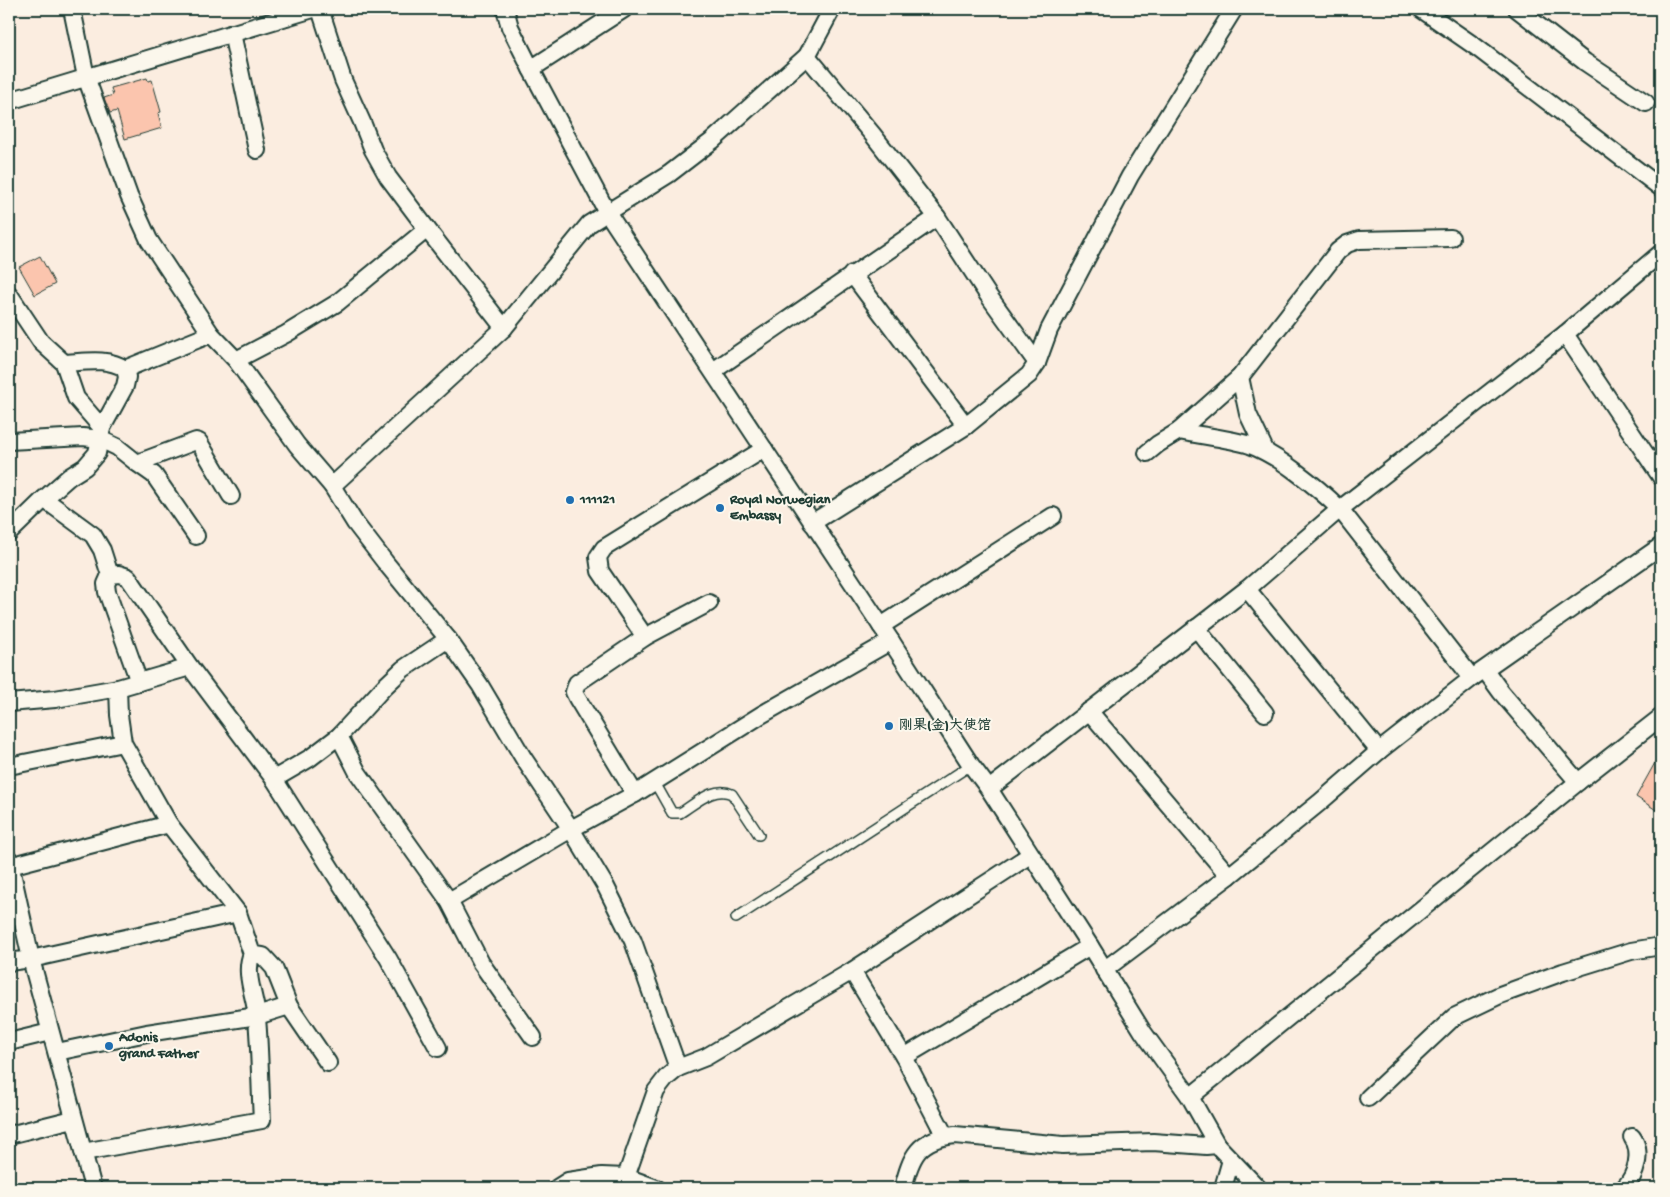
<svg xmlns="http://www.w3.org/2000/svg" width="1670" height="1197" font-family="'Gochi Hand','LXGW WenKai TC',sans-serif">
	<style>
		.building { fill: #fbc5ae; stroke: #1f3d34 }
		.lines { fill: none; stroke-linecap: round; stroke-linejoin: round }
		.lane-casing { stroke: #1f3d34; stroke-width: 12 }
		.street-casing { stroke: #1f3d34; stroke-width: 20 }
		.lane { stroke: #fbf7ec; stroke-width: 9 }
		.street { stroke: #fbf7ec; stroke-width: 16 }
		.poi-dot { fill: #1f6fb2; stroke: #fbf7ec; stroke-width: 2 }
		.labels { text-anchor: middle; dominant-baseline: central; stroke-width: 4; stroke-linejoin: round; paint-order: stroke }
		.poi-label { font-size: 14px; font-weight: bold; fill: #1f3d34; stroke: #fbf7ec; text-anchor: start }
	</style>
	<rect width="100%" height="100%" fill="#fbede0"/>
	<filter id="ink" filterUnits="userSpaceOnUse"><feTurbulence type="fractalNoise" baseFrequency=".02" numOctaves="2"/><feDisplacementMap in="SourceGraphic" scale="10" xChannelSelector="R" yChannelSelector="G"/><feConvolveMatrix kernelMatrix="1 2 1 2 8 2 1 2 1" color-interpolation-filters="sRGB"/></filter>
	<g filter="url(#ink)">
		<g class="building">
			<path d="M147,78L148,81L152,80L161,112L158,113L162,128L125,139L117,111L110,113L104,98L113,95L111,88Z"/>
			<path d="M40,256L55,284L35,295L19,267Z"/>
			<path d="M1661,752V813L1636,797Z"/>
		</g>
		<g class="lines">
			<defs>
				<g id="lane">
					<path d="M654,781L672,813H680C695,804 714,785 732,794L759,835"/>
					<path d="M736,918L971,765"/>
				</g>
				<g id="street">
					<path d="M72,9L86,77L129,196L149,240L211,334L236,360L297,445L332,486L355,523L385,562L448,639L480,685L524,759L571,829L606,887L633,941L678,1068"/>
					<path d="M320,9L343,80L362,122L373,150L388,177L427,229"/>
					<path d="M505,9L510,27L531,69L607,212L891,641L971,765L989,789L1090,946L1143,1032L1190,1097L1217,1145L1258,1188"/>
					<path d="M1421,9L1476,47L1661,188"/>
					<path d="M1517,9L1585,62L1646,103"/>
					<path d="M232,33L257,150"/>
					<path d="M807,56L873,135L937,217"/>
					<path d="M531,69L624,9"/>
					<path d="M9,101L313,9"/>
					<path d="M852,274L966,426"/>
					<path d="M9,294L41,342L64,363L76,398L102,428"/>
					<path d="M1565,334L1661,477"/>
					<path d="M236,360L286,334L337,303L427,229L504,328"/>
					<path d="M64,363C84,362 108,357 125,369L211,334"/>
					<path d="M713,371L937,217L988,295L1037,363"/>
					<path d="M1240,377L1248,414L1266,452"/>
					<path d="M1179,431C1202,436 1227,438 1250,445C1280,456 1317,487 1340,509L1472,678"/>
					<path d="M9,441L83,437L100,439L117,447L137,463L154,475L196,536"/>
					<path d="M1147,453L1158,444L1179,431L1240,377L1338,251L1347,244L1359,240L1451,238"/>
					<path d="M137,463L196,441L199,442L231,496"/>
					<path d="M332,486L504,328L589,224L669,174L712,141L807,56L832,9"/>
					<path d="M44,499L69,477L85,467L97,453L102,428L125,386L127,377L125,369"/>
					<path d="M812,523L966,426L1029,375L1037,363L1049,330L1130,176L1234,9"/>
					<path d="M9,533L44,499L93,535L102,550L110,575L106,584L107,592L139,682"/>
					<path d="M110,575L119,574L128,577L190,667L274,779L388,958L438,1048"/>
					<path d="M1247,589L1379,751"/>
					<path d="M881,626L1053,516"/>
					<path d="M1196,628L1265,713"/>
					<path d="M645,637L600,571L598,557L604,548L764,449"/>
					<path d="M1485,670L1501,692L1578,782L1661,717"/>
					<path d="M9,703L55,699L118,688L190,667"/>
					<path d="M1089,711L1229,876"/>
					<path d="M339,736L358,773L449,901L481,963L533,1037"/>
					<path d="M9,766L123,743"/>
					<path d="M274,779L310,758L339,736L384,687L403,669L448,639"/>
					<path d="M989,789L1247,589L1340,509L1565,334L1661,253"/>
					<path d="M635,794L577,698L574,692L577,683L645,637L709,603"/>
					<path d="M9,859L31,959L93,1188"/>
					<path d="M10,866L169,824"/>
					<path d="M449,901L571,829L635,794L761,715L891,641"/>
					<path d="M252,954L263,956L274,968L289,1006L328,1063"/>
					<path d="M9,962L31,959L238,913"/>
					<path d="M1104,970L1229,876L1319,803L1379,751L1472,678L1661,546"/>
					<path d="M852,971L904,1057L945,1136"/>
					<path d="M9,1042L50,1032"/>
					<path d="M57,1052L147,1033L257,1016L289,1006"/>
					<path d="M904,1057L1090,946"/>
					<path d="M1190,1097L1578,782"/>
					<path d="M1368,1098L1454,1017L1500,995L1563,972L1631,951L1661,946"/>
					<path d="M9,1135L73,1119"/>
					<path d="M83,1152L262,1120C260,1086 260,1052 257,1018C256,998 243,973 252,954L238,913L169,824L123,743L119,715L118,688"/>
					<path d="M626,1177L656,1091L666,1078L678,1068L706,1057L852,971L1030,855"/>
					<path d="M557,1188L568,1181L602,1176L626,1177L656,1188"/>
					<path d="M903,1188C911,1156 918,1139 955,1135L1063,1145L1153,1142L1206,1146L1217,1145"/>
					<path d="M1223,1188L1231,1160"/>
					<path d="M1624,1188C1636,1176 1643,1152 1632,1137"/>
				</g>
			</defs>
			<use href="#lane" class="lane-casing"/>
			<use href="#street" class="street-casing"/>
			<use href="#lane" class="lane"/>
			<use href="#street" class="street"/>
		</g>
	</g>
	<g class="poi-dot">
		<circle cx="570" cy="500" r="5"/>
		<circle cx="720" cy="508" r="5"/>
		<circle cx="889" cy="726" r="5"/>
		<circle cx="109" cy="1046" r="5"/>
	</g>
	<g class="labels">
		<g class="poi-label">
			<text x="580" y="500">111121</text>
			<text x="730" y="500">Royal Norwegian<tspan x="730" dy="16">Embassy</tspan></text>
			<text x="899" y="726">刚果(金)大使馆</text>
			<text x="119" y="1038">Adonis<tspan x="119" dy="16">grand Father</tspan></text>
		</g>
	</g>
	<rect width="1670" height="1197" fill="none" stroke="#fbf7ec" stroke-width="30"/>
	<rect x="15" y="15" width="1640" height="1167" fill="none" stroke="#1f3d34" stroke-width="2" filter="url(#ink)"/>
</svg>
